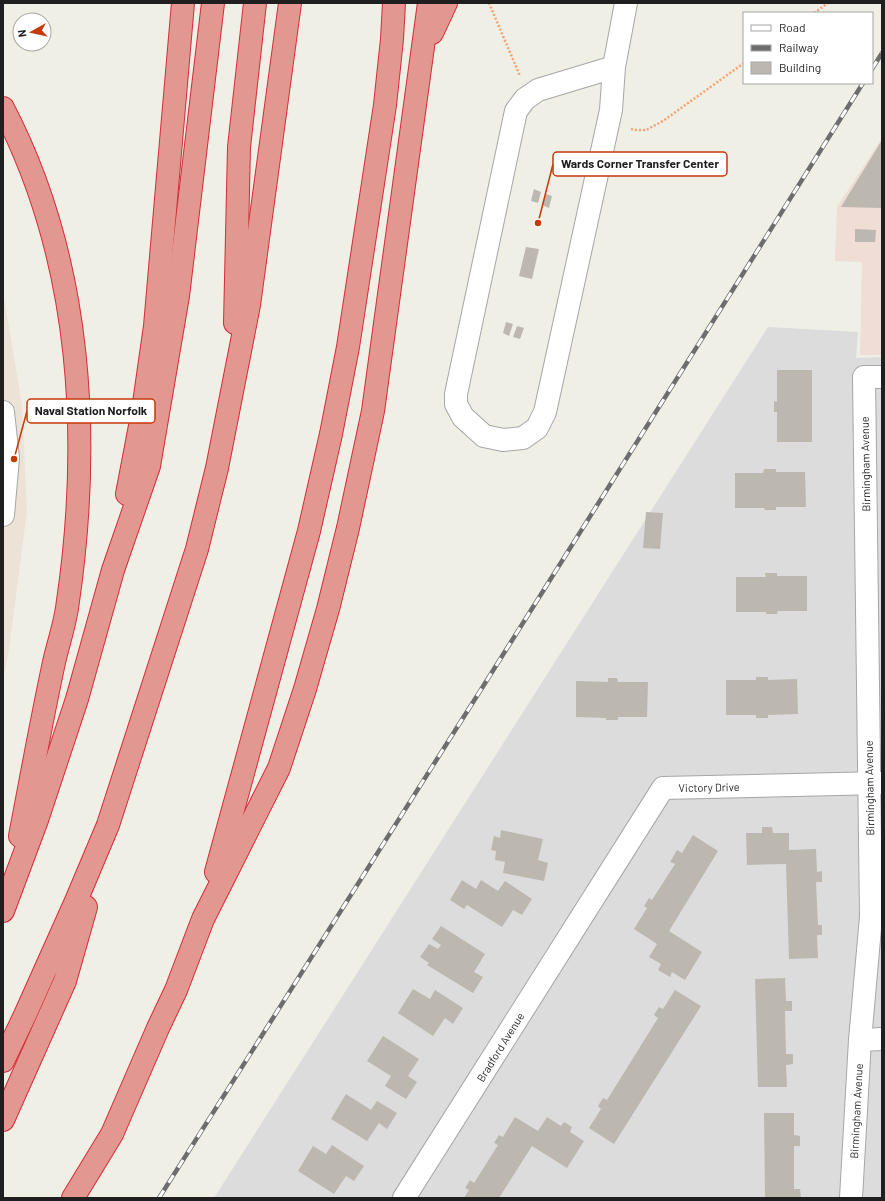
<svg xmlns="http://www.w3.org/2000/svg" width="885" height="1201" font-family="Barlow,sans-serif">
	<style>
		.residential { fill: #dddcdc }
		.commercial { fill: #efddd6 }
		.military { fill: #ece2d6 }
		.building { fill: #bcb8af }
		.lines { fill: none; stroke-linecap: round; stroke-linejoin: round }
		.minor-casing { stroke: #a6a6a6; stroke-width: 24 }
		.highway-casing { stroke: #d42c39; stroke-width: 24 }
		.path { stroke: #f4a272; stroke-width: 2.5; stroke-dasharray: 2 2; stroke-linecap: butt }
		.minor { stroke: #fff; stroke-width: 22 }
		.highway { stroke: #e39791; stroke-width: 22 }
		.rail-casing { stroke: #6d6d6d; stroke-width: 4.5 }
		.rail { stroke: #fff; stroke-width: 3; stroke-dasharray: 9; stroke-linecap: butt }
		.labels { text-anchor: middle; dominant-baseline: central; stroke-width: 3; stroke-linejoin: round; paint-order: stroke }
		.street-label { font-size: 11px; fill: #1f1f1f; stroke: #fff }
		.leader { fill: none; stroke: #c63a08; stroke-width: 1.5 }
		.callout-dot { fill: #c63a08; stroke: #fff; stroke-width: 1.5 }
		.callout { fill: #fff; stroke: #c63a08; stroke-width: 1.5 }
		.callout-label { font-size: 12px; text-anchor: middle; font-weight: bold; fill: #1f1f1f }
	</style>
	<rect width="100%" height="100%" fill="#efefe6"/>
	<path class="residential" d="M768,327L858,332L856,358L882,357V1198H214Z"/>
	<path class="commercial" d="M882,138V355H860L862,262L835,261L837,207Z"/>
	<path class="military" d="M3,291L22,406L27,511L9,649L3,679Z"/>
	<g class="building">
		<path d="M882,140V208L841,207Z"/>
		<path d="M534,189L541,192L538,203L531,201Z"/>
		<path d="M546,194L552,196L549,208L542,205Z"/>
		<path d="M855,229L876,230L875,242H855Z"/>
		<path d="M526,247L539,249L532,279L519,276Z"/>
		<path d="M506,322L513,324L509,336L503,333Z"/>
		<path d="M517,326L524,328L520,339L513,337Z"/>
		<path d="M777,370H812V442H777V412H774V401L777,402Z"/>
		<path d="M764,469H776V472H805L806,507H776V510H765L764,508H735V473H763Z"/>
		<path d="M646,512L663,513L660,549L643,548Z"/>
		<path d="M765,573H777V576H807V611H778L777,614H766V612H736V577H766Z"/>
		<path d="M756,677H768V680L797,679L798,714L768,715V718H756V715H726V680H756Z"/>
		<path d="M608,678H617L618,682H648L647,717H618V720H606V718L576,717V681L608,682Z"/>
		<path d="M762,827H772L773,833H789V850L816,849L817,872L822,871V882H816L818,925H822V935H817L818,958L789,959L786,864L747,865L746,833H762Z"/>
		<path d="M501,830L543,839L538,860L548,863L544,881L503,873L505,862L495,860L496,851L491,850L494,836L500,838Z"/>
		<path d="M693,835L718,851L669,931L702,952L685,980L672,972L670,977L658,970L661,964L649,957L657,944L634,929L647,908L644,906L649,898L652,900L675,864L670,862L677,850L682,853Z"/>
		<path d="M462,880L476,889L481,880L498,891L505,881L532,899L522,915L513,910L502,927L467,905L464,909L450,900Z"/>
		<path d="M441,926L485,954L474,972L483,977L473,993L427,965L429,963L420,957L429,944L438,949L441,945L432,939Z"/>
		<path d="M785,978L786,1001H792V1011H785L786,1054H793V1064L786,1065L787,1087H758L755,979Z"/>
		<path d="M413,989L430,999L435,990L463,1008L453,1024L445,1018L433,1036L398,1013Z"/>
		<path d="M675,990L701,1006L614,1144L589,1128L601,1109L598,1106L603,1098L607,1100L658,1018L654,1015L659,1007L663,1009Z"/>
		<path d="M383,1036L419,1059L408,1076L417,1082L406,1099L385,1086L391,1076L367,1061Z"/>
		<path d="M346,1094L371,1110L377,1101L397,1113L387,1129L379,1123L367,1141L331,1119Z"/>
		<path d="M764,1113H794V1135L800,1136V1146H794V1189H800L801,1198H765Z"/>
		<path d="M515,1117L538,1131L547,1117L561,1126L564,1122L572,1127L570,1132L584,1141L567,1168L532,1146L499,1198H464L469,1190L465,1188L470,1180L474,1183L498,1145L494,1143L499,1135L503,1137Z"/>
		<path d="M332,1145L364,1166L354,1181L346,1176L334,1194L298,1171L313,1146L326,1154Z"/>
	</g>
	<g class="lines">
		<defs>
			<g id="minor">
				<path d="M614,67L538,90L525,99L516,111L456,394V404L463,417L484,436L503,440L523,438L537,428L545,412L611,110L614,67L626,3"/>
				<path d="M3,412L8,458L3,515"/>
				<path d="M860,1040L882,1039"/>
				<path d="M404,1198L663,788L882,783"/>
				<path d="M851,1198L860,1040L871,917L864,377H882"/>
			</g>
			<g id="highway">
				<path d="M432,33L446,3"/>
				<path d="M3,108C83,261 92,441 67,608C64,628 57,647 53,667C41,723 31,779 20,836"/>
				<path d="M235,323L239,147L255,3"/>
				<path d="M127,494L143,410L155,326L183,3"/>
				<path d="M216,872L309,531L331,434L348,347L385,105L392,39L394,3"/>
				<path d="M3,911L37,820L77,699L113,570L149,466L178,296L213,3"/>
				<path d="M3,1061L25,1015L76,901L108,825L197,549L217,468L249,305L290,3"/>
				<path d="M3,1120L65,981L86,907"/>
				<path d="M73,1198L112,1134L158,1028L176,990L203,919L279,768L305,689L328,609L348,528L373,411L429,3"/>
			</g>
		</defs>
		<use href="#minor" class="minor-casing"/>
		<use href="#highway" class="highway-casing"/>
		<g class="path">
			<path d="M489,3L520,76"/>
			<path d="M814,13L828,3"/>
			<path d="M631,129L637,130H646L663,121L744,63"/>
		</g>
		<use href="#minor" class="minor"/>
		<use href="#highway" class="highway"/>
		<defs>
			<g id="rail">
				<path d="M872,69L882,53"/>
				<path d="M159,1198L482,688L863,83"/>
			</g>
		</defs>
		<use href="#rail" class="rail-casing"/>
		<use href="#rail" class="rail"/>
	</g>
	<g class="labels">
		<g class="street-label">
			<text transform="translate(865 464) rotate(-91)">Birmingham Avenue</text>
			<text transform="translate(709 787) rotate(-1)">Victory Drive</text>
			<text transform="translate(869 788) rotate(-91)">Birmingham Avenue</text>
			<text transform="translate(500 1047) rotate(-58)">Bradford Avenue</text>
			<text transform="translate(856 1111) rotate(-87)">Birmingham Avenue</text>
		</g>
	</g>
	<path class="leader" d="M538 223L553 164M14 459L27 411"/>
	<g class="callout-dot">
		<circle cx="538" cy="223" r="4"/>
		<circle cx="14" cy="459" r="4"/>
	</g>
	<g class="callout">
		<rect x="553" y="152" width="174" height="24" rx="4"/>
		<rect x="27" y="399" width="128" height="24" rx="4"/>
	</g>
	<g class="callout-label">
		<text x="640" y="168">Wards Corner Transfer Center</text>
		<text x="91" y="415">Naval Station Norfolk</text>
	</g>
	<rect width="885" height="1201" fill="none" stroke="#1f1f1f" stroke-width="8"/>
	<rect x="743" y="12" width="130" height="72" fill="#ffffff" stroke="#a5a5a5"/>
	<rect x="751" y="25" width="20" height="6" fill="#ffffff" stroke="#a5a5a5"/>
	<text x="779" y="32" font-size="12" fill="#1f1f1f">Road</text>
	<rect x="751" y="45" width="20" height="6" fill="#6d6d6d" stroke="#a5a5a5"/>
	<text x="779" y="52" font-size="12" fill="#1f1f1f">Railway</text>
	<rect x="751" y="62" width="20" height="12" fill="#bcb8af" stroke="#a5a5a5"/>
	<text x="779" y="72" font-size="12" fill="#1f1f1f">Building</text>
	<g transform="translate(32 32) rotate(262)"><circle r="19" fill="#ffffff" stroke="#a5a5a5"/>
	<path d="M0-3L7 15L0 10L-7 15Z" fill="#c63a08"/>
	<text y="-6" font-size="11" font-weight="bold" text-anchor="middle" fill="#1f1f1f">N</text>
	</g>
</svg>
